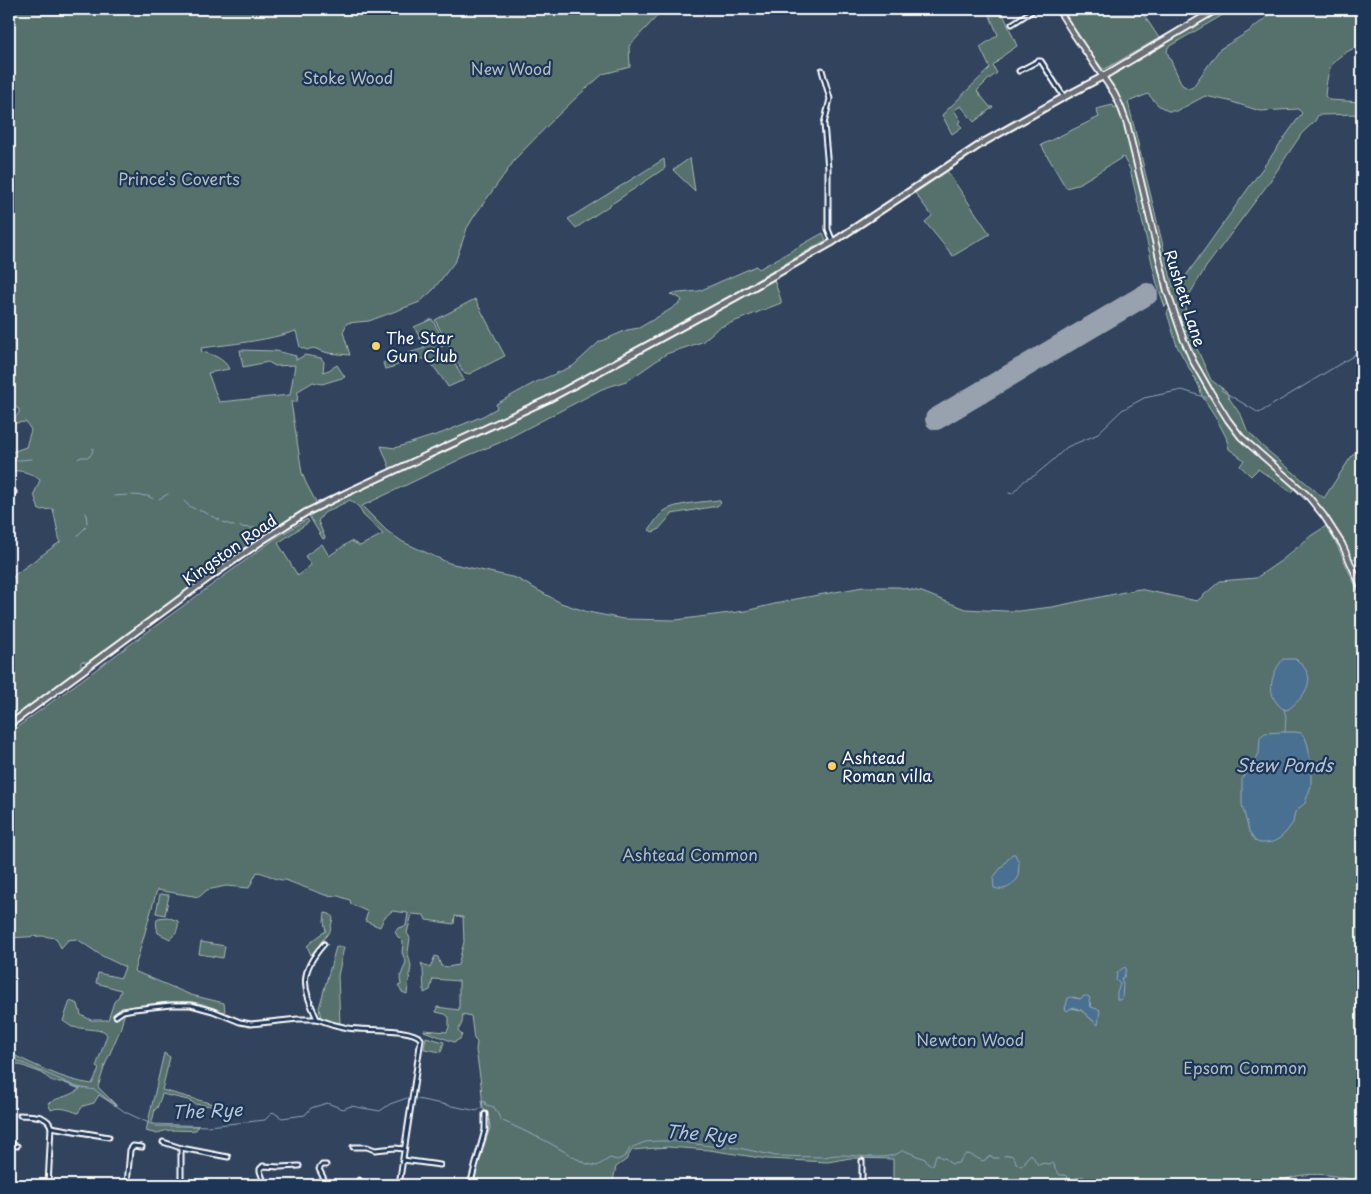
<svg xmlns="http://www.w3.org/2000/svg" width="1371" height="1194" font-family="'Playpen Sans',sans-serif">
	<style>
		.green { fill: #56706c; stroke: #aab8b6; fill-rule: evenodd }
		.water { fill: #496f91; stroke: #92a9bd }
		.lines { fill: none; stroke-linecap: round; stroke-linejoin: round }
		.stream { stroke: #92a9bd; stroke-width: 1 }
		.runway { stroke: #98a1ae; stroke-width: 22 }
		.minor-casing { stroke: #fff; stroke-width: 7 }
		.major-casing { stroke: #fff; stroke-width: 8 }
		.highway-casing { stroke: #fff; stroke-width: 9 }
		.minor { stroke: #1d3557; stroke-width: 3 }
		.major { stroke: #6b6f75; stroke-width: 4.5 }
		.highway { stroke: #6b6f75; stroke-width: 5 }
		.poi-dot { fill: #ffd166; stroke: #1d3557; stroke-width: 2 }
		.labels { text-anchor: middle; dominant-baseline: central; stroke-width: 4.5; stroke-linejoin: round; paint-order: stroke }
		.park-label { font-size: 16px; fill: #b3bfbd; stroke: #1d3557 }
		.street-label { font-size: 16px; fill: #fff; stroke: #1d3557 }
		.poi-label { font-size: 16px; fill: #fff; stroke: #1d3557; text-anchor: start }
		.water-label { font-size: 18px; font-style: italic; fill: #b6c5d3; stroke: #1d3557 }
	</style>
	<rect width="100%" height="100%" fill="#31435d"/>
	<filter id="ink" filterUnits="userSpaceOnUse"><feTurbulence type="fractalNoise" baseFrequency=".02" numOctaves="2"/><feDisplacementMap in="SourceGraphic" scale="10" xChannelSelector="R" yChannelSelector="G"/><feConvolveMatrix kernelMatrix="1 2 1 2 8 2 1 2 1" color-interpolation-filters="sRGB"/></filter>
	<g filter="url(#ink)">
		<g class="green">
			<path d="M9,9H664L629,46L630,67L603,74L579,95L555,118L517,157L475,215L467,228L456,260L433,290L420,302L369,321L347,323L343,332L350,355L328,353L313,348L307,350L300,347L296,331C265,341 232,344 201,348L202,352C212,354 225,359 229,369L208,373L219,402L290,395L295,365L275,366L268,362L243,367L240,350L276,351L296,356V360L305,355L321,358L324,362L323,372L329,370L337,365L345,377L322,384L313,382L298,391L297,402H291L302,473L306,483L316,502L315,504L259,540L88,662H84L83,661L81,662V668L74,674L9,721V581L17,573L60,542L53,509L39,510L34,494L40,480C30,472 21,470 9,471V453L26,447L31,430L26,422L15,423L14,419L19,413V409L9,404Z"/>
			<path d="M987,9H1001L1017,46L1004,55L993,66L997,73L989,79L977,91L990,107H993L974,122L961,106L954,110L961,121L958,123L962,127L952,134L942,115L990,68L980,47L998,35Z"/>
			<path d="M1062,9H1140L1159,38L1105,69H1103L1091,54Z"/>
			<path d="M1224,9H1233L1168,47L1167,52L1182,85L1188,88H1192L1220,49L1248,32L1268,16L1265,9H1362V44C1351,50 1335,56 1330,68C1327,76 1326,87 1325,96L1329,100L1362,102V114L1318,115L1315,121L1302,133L1268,184L1206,267L1188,297L1185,312L1188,329L1185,331H1189L1211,380L1226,391L1229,398L1242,417L1247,430L1262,446L1324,498L1351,457L1362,444V492L1360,494L1362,501V524L1359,537L1362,557L1354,559L1352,558C1340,535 1328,513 1310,494L1305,500L1294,489L1291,492L1258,469L1251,476L1240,466L1244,460L1229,449L1226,437L1215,416L1202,396L1199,386L1177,346L1167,313L1174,301L1171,289L1172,288L1169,287L1127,117L1120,100L1108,80L1110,76L1162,44ZM1148,94L1158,105L1168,111H1177L1205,96L1229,101L1260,111L1298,109L1302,113L1180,284L1173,287L1128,102Z"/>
			<path d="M1113,105L1114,108L1118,106L1135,165L1168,303L1165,307L1157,284L1130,169L1123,157L1077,185L1066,188L1041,145L1099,117L1096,109Z"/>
			<path d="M690,158L695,191L673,170Z"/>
			<path d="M664,159L665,168L576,228L568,219Z"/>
			<path d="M947,171L990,234L953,256L925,222L932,216L915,193Z"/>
			<path d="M823,233L826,240L627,355L552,395L456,442L391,471L381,446L395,448L442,433L483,416L497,408L496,404L534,383L573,366L599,342L627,330L639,328L671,309L682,301L680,298L670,294L699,291L756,266L759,269Z"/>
			<path d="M774,280L781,300V303L718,328L702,342L666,354L629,380L602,389L499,443L467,456L362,506L387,531L403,542L449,563L516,578L561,603L588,612L623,619L676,620L714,615L745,611L796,599L863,587H899L922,592L965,609L1005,611H1019L1052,607L1139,589L1197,601L1220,581L1256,578L1282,560L1312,535L1326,526L1337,545L1362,600V1184C1335,1173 1300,1169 1274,1185H893V1159L850,1158L828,1162L767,1159L709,1150L668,1147L632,1150L626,1160L616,1167L612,1185H471L483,1142H485L490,1128L489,1120L486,1119L485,1110L483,1109L481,1084L476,1050L477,1042L474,1039L471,1016L463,1014L462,1023L458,1031L462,1035L460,1039L454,1042L424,1031V1030L447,1032L449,1027V1017L445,1014L436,1012L437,1007L459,1010V981L433,979L430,990L424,993L423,969L421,963L430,968L435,956L438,957L441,966L448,967L458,965L464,942L463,917L455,916L454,924L426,920L424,915L412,914L407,933L410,938L408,953L411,966L407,994L402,992L398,986L401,985L400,978L406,962L402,953L403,942L398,937L395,932L398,928L406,926L408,913L392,911L384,918L380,927L365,921L368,912L351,904L350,900L338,896L325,895L285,880C276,881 267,873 257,872L249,888L226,886L207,890L199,897L157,890L134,971L191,995L224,1003L225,1011L221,1012C215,1010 209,1006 203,1004C180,998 149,1005 126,1008L120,1030L105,1065L98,1087L116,1105V1106L99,1095L94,1103L83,1106L78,1113C69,1110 60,1106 51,1110L48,1103C53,1102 55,1099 60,1098C67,1096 74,1093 80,1089L62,1082H53L42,1073L9,1061V1053C36,1065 62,1080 92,1084L99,1069L96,1067L107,1035L104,1031L72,1027L63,1021L70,1001L78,1004L81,1015L91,1020H108L114,1002L119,996L121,990L96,983L98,973L121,978L125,967L102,956L77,939L68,940L61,948L56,938L42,936L9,938V733L276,538L307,519L309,522L278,543L298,576L311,565L305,556L322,544L329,556L351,541L360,546L383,534L363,515L359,507L350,500L324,513L318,521L325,538L323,539L309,516L350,493L438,455L515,419L588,382ZM1073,997L1090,1002L1091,1006L1092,1008L1094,1022C1082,1011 1082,1008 1065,1008Z"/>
			<path d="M475,299L505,356L469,374L463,372L435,320Z"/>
			<path d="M432,319L446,344L438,349L444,361L451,357L464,380L448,387C444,381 432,362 426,360C418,355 396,367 385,369L383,363C392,357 413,352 425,348L414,327Z"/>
			<path d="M719,500L721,503L717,506L672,514L658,530L653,532L649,530C653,524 658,516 664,511C676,503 704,502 719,500Z"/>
			<path d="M160,894L169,895L165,915L156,913Z"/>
			<path d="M325,913L330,914L333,918L330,931L311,955L307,946L318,936L326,931L324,922Z"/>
			<path d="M167,917L178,921C179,928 176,934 170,939L158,933C157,927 155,923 158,918Z"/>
			<path d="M201,942L225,946L223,958L199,954Z"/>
			<path d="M336,947H344L338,976L340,1024L321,1018L319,1008Z"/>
			<path d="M426,1037L444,1042L441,1052L424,1049Z"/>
			<path d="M164,1053L170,1057L162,1090L213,1104L211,1106L195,1104L188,1100L162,1094L157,1108L155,1109L152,1122L155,1126H198L196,1130C184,1132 167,1127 157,1134L146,1131Z"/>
		</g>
		<g class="water">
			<path d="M1283,659H1296C1300,663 1305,667 1307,672C1314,686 1298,703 1287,710C1282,709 1280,707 1277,703C1266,690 1273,671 1283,659Z"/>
			<path d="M1282,732H1296L1301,733L1305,737L1308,746L1311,767V786L1305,803L1295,812L1293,823L1287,831L1280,838L1273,842L1266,843H1260L1255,841L1249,831L1242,805V779L1256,760L1259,753L1260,737L1265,733Z"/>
			<path d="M1012,854H1015L1019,863L1018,878C1011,886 1006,892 994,888L993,878Z"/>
			<path d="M1123,968L1125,967L1126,969L1124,977L1121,978L1123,984L1122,999L1119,1000L1117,999V992L1120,984L1116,980L1117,973Z"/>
			<path d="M1084,996H1088L1090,998L1089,1001L1091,1007L1100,1010L1098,1025L1081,1010L1073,1007L1067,1011L1065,1009L1068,998L1070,997L1080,999Z"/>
		</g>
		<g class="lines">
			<g class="stream">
				<path d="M1221,390L1259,413L1353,356L1362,345"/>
				<path d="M78,459L81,457H89L92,453L93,448"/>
				<path d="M9,461L32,459"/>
				<path d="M1009,493L1012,494L1025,480L1034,476L1052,461L1067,447L1096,435L1122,410L1144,398L1182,390L1207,398"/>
				<path d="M132,495L148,496L153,499"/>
				<path d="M114,496L128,495"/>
				<path d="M159,499L168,494"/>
				<path d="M184,501L189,506L195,509"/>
				<path d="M199,510L208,514"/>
				<path d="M86,513L87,523"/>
				<path d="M211,516L220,520"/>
				<path d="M223,522L234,526"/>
				<path d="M240,527L265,529"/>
				<path d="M78,535L87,526"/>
				<path d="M1284,709L1286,717L1285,732"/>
				<path d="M9,1057L77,1087L95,1090L125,1112L151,1124L209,1126L265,1120L273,1112L282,1118L305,1115L311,1108L327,1103L343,1109L351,1106L380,1111L390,1104L407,1098"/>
				<path d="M417,1099L477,1111L482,1107L481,1100L485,1102L486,1105L494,1107L501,1120L548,1142L577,1159L587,1164L597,1166L610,1158L617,1160L622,1158L627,1154L630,1148L645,1142L658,1141H673L718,1147L739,1148L776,1156L825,1157C847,1150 886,1165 903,1150L925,1159L928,1164L931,1165H933L936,1155L937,1154L942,1158H945L951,1164L958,1163L966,1154C972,1154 978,1159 983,1161L990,1156L994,1158H998"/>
				<path d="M1004,1156L1011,1155L1015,1159L1016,1163L1021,1166L1025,1163L1026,1159L1031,1154L1038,1165L1045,1163L1047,1164L1053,1163L1054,1164L1055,1169L1060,1175H1065L1070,1180L1083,1176L1085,1179L1100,1183V1185"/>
			</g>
			<path class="runway" d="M936,419L1147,294"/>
			<defs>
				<g id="minor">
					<path d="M1012,24L1035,9"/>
					<path d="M822,70L830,99L824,124L828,168V229L833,242"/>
					<path d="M1019,71L1038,61H1041L1064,97"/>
					<path d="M1361,494H1362"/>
					<path d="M9,495L14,492"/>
					<path d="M324,944C299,972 302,986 317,1019C327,1023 337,1026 348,1028C364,1031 411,1027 421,1039L399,1185"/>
					<path d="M116,1016L123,1011L134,1009L171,1005H191L213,1011L240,1022L251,1024L298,1019H317"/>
					<path d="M20,1115C32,1116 47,1114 51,1127L48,1185"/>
					<path d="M51,1127L109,1137"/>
					<path d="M163,1142L181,1148L228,1157"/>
					<path d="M9,1145L17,1146"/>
					<path d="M353,1147H367L375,1150L395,1148L404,1149"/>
					<path d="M181,1148V1185"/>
					<path d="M403,1160L440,1165"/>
					<path d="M862,1161V1185"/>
					<path d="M127,1185L130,1150L133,1146L142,1147"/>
					<path d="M265,1185L260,1171V1169L263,1166L280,1167L299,1166"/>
					<path d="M324,1185L325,1181L319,1169L322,1165H326"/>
					<path d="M359,1185V1180"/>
					<path d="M470,1185L485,1130V1114"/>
				</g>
				<path id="major" d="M1058,9L1073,33L1114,93L1120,105L1127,124L1138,169L1167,291L1183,338L1193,361L1210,391L1228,420L1241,437L1307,495L1324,516L1342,544L1362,589"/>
				<path id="highway" d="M9,725L210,577L263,540L305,513L346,493L547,400L736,297L833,242L984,142L1064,97L1102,77L1217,9"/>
			</defs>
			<use href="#minor" class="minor-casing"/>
			<use href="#major" class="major-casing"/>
			<use href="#highway" class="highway-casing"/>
			<use href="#minor" class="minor"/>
			<use href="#major" class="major"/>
			<use href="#highway" class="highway"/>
		</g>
	</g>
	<g class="poi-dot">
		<circle cx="376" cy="346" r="5"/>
		<circle cx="832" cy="766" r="5"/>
	</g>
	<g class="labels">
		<g class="park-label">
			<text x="511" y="68">New Wood</text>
			<text x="348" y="77">Stoke Wood</text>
			<text x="179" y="178">Prince's Coverts</text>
			<text x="690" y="854">Ashtead Common</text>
			<text x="970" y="1039">Newton Wood</text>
			<text x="1245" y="1067">Epsom Common</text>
		</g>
		<g class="street-label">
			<text transform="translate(1186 298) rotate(72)">Rushett Lane</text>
			<text transform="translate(229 549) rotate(-35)">Kingston Road</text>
		</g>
		<g class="poi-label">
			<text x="386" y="337">The Star<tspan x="386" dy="18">Gun Club</tspan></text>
			<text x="842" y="757">Ashtead<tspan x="842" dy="18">Roman villa</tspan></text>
		</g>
		<g class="water-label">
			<text x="1284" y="764">Stew Ponds</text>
			<text transform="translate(207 1110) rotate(-2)">The Rye</text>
			<text transform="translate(701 1133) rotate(5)">The Rye</text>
		</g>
	</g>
	<rect width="1371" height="1194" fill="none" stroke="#1d3557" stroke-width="30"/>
	<rect x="15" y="15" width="1341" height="1164" fill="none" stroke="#fff" stroke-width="2" filter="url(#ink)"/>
</svg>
